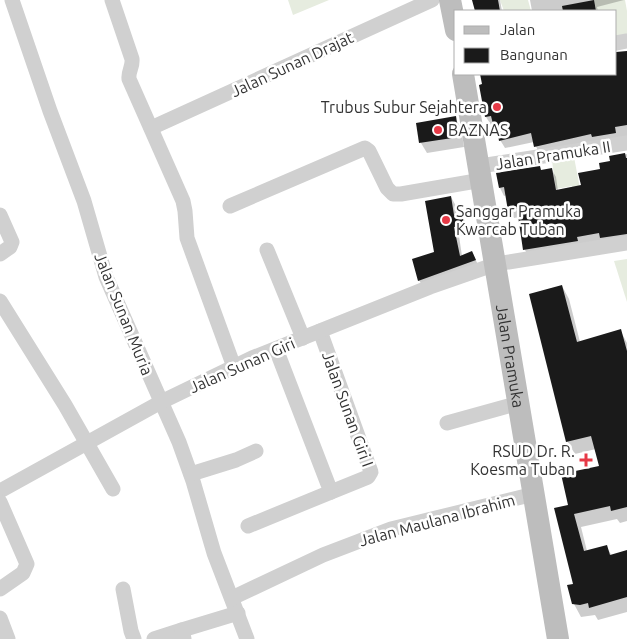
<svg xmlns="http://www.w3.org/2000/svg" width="627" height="639" font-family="Ubuntu,sans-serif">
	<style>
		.green { fill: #e6ecdf }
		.shadow { fill: #0003 }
		.building { fill: #1a1a1a }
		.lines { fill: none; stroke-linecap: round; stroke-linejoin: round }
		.street { stroke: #d0d0d0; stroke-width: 15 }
		.secondary { stroke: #bdbdbd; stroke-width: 22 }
		.poi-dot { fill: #e63946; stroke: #fff; stroke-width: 2 }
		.labels { text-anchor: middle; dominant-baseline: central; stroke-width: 5; stroke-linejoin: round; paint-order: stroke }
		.street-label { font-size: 16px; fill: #333; stroke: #fff }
		.poi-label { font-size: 16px; fill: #333; stroke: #fff; text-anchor: end }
	</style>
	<rect width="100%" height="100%" fill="#fff"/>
	<g class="green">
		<path d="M288,0H329L293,15Z"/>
		<path d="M500,0H528L531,11H504Z"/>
		<path d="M594,0H625L627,11V35L616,38V11H596Z"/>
		<path d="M574,157L582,199L575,200L572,186L556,189L552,161Z"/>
		<path d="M627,259V302L614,261Z"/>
	</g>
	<g class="shadow">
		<path d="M474,0H500L502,11H476Z"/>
		<path d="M530,0H624L597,7L598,11H532Z"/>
		<path d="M627,52V139L540,155L534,142L505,148L497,135L494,124L491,125L486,117L482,75L616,74V57Z"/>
		<path d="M455,118L461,128L464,147L427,153L421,143L418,124Z"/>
		<path d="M627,154V241L529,257L525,250L519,217L514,218L509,210L507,195L504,196L500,188L497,174L552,170L556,177L558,191L582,186L612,162L611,157Z"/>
		<path d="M451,197L456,206L457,215H461L467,224L468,234L459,236L462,256L472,252L480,269L424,289L419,280L436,253Z"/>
		<path d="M562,286L569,299L580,342L620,330L627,343V521L620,523L617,519L581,527L587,551L606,546L612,556L627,552V612L598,620L595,615L581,617L574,604L575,585L569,506L600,467L596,449L575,454L567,441Z"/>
	</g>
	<g class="building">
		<path d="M472,0H498L500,11H475Z"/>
		<path d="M594,0L596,11H563L562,6Z"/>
		<path d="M627,51V125L615,127L616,133L592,137L591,134L534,147L531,133L499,141L498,135L496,136L491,116L485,117L479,85L482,84L480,74H616V52Z"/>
		<path d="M456,116L459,137L419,143L416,123Z"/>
		<path d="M625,153L626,158H627V234L600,238L599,233L577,237L578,241L523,250L517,209L508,211L504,187L499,188L496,173L540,166L541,170L552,168L556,190L581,185L578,173L600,169L599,163L610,161L609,156Z"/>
		<path d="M451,196L454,215L462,213L464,226L454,227L460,256L472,251L476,260L418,281L412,259L434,252L425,201Z"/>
		<path d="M562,285L577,342L621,329L627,351V507L611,511L610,506L574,514L584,551L607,545L610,555L627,550V597L589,608L588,603L580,605L572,604L567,585L573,584L554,508L568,505L561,474L599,466L591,436L566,442L529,294Z"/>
	</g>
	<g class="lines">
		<g class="street">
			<path d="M12,0L50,111L84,201L106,277L179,442L193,481L214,553L247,639"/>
			<path d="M112,0L132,59C133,67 128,71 129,79L183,201L185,211L187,238L234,367"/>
			<path d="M616,43L627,41"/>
			<path d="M151,128L432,0"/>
			<path d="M480,166L627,143"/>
			<path d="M230,206L365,148L369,151L387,188L393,194H401L482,180"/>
			<path d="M0,215L12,242L10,247L0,254"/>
			<path d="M267,250L303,338"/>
			<path d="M0,301L65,405L113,489"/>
			<path d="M320,331L371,472L368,477L331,492"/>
			<path d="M447,423L519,403"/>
			<path d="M191,474L236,460L256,451"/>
			<path d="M0,491L161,402L252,358L430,287L496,264L627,243"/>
			<path d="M0,502L27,564L23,573L0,589"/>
			<path d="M248,526L331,492L276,349"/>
			<path d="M123,589L131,631L134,639"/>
			<path d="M232,598L323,555L391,529L534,494"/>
			<path d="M0,618L8,639"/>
			<path d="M154,639L182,630"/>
			<path d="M184,639L182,630L238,613"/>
		</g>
		<g class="secondary">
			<path d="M450,0L456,30"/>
			<path id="s1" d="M463,74L558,639"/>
		</g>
	</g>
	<g class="poi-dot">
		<circle cx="497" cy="107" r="5"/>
		<circle cx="438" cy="130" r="5"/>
		<circle cx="446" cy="220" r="5"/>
		<path d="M583.5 452.5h5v5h5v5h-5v5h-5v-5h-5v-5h5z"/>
	</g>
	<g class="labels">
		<g class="street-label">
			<text transform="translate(292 64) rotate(-25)">Jalan Sunan Drajat</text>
			<text transform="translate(553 155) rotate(-9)">Jalan Pramuka II</text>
			<text transform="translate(124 314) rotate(68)">Jalan Sunan Muria</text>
			<text stroke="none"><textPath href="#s1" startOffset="286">Jalan Pramuka</textPath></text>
			<text transform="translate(242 365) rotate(-24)">Jalan Sunan Giri</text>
			<text transform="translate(348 409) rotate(70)">Jalan Sunan Giri I</text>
			<text transform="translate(437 520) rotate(-15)">Jalan Maulana Ibrahim</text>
		</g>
		<g class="poi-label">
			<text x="487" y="107">Trubus Subur Sejahtera</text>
			<text x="448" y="130" text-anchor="start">BAZNAS</text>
			<text x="456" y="211" text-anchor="start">Sanggar Pramuka<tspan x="456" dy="18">Kwarcab Tuban</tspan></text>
			<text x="575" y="451">RSUD Dr. R.<tspan x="575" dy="18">Koesma Tuban</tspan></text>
		</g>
	</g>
	<rect x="454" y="10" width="162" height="65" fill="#ffffff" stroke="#adadad"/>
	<rect x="464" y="26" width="25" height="8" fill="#bdbdbd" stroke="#adadad"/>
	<text x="500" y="35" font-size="15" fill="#333333">Jalan</text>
	<rect x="464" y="48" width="25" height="15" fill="#1a1a1a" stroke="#adadad"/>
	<text x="500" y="60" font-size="15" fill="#333333">Bangunan</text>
</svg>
